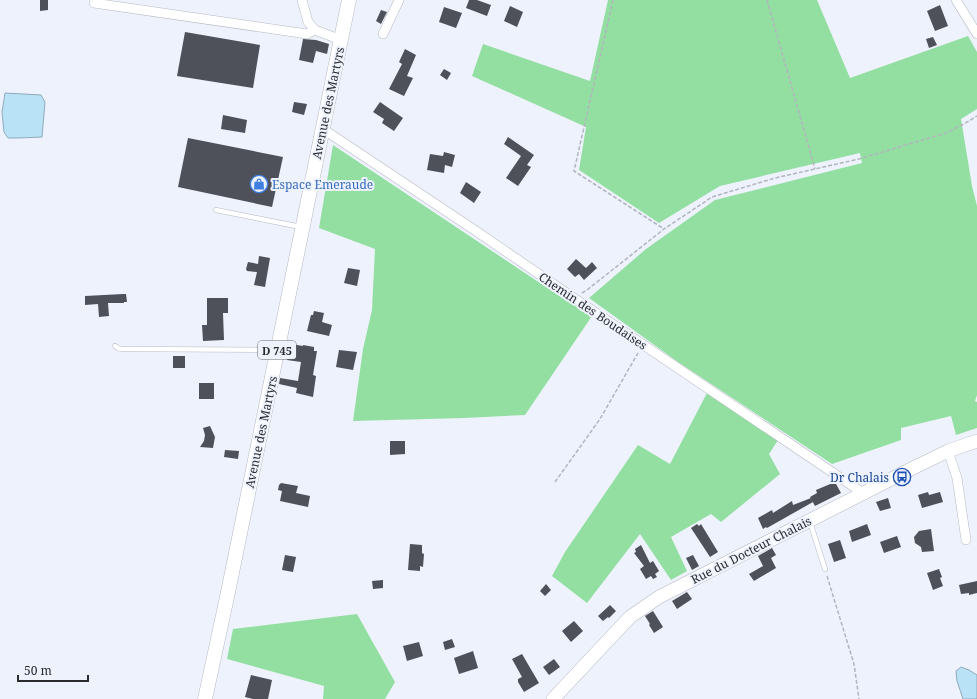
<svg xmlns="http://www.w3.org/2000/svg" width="977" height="699" font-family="'Noto Serif',serif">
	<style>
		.green { fill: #93dfa2 }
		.water { fill: #bae2f7; stroke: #8fabbb }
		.building { fill: #4e5159 }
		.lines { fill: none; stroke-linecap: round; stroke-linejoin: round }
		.lane-casing { stroke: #b5b9c2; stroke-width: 5.5 }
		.street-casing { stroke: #b5b9c2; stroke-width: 10 }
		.secondary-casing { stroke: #b5b9c2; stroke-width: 14 }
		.primary-casing { stroke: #b5b9c2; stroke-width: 15 }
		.path { stroke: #b2b5bd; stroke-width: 1.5; stroke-dasharray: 4 2; stroke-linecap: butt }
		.lane { stroke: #fff; stroke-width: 4.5 }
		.street { stroke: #fff; stroke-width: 9 }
		.secondary { stroke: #fff; stroke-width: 13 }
		.primary { stroke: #fff; stroke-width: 14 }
		.labels { text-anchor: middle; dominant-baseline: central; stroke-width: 4; stroke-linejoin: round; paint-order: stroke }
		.shield { fill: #eef2fc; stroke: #65676c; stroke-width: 1 }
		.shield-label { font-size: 11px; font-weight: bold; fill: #2a2b2f }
		.street-label { font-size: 12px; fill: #2a2b2f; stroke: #eef2fc }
		.shop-label { font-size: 12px; fill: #366cbe; stroke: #eef2fc; text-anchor: start }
		.transit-label { font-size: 12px; fill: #164399; stroke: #eef2fc; text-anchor: end }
	</style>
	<rect width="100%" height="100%" fill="#eef2fc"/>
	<g class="green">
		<path d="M608,0H817L850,78L968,36L977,52V109L961,119L972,186L977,206V395L975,401L977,402V428L956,435L951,416L901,428V440L832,464L678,362L589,298L646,249L715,200L862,163L860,153L720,186L659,223L579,170L586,127L472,76L483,44L590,81Z"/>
		<path d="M333,145L567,301L592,316L525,415L464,418L353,421L363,349L372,310L375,249L319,228Z"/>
		<path d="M707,393L778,440L769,454L780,474L721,522L711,514L671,537L687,571L671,580L640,534L587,603L552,576L565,552L638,445L670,464Z"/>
		<path d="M357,614L395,682L385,699H323L324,686L227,659L233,629Z"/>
	</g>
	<g class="water">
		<path d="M5,93L41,95L45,102L42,137L19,138H8L4,132L2,112Z"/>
		<path d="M961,667L969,670L977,675V699H963L957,681L956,671Z"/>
	</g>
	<g class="building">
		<path d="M40,0H48V10L40,11Z"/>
		<path d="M469,0H477L491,5L487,16L466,8Z"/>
		<path d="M940,5L948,26L935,31L927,11Z"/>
		<path d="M510,6L523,12L517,27L504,21Z"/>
		<path d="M444,7L462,13L456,28L439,22Z"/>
		<path d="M381,10L387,12L381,24L376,21Z"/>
		<path d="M185,32L260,45L253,88L177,76Z"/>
		<path d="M933,37L937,45L929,48L926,39Z"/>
		<path d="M303,39L316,40L329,44L327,54L316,51L313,63L299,60Z"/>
		<path d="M405,49L416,55L407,76L413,78L404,96L389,89L402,64L399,62Z"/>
		<path d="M444,69L451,73L447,80L440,75Z"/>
		<path d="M294,102L307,104L304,115L292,112Z"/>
		<path d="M380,102L403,118L394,131L382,123L384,119L373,112Z"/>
		<path d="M223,115L247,120L245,133L221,129Z"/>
		<path d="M508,137L534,155L527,165L531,167L518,186L506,178L521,156L504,144Z"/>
		<path d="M188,138L283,157L272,207L178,187Z"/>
		<path d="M444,152L455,155L452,167L445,165L444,173L427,170L430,154L443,156Z"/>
		<path d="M466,182L481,192L474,203L460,193Z"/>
		<path d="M259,256L270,258L265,287L254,285L257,272L247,271L246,269L248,262L258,264Z"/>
		<path d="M576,259L586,268L592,262L597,268L584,280L579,274L575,277L567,269Z"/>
		<path d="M348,268L360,270L357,286L344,283Z"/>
		<path d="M123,294H126L127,302H124V303H108L109,316L99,317L98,304L85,305V296Z"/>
		<path d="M207,298H228V313H223L224,340L203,341L202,325H207Z"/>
		<path d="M314,311L324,313L322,322L332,325L329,336L307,331L311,315H313Z"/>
		<path d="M291,344L303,346V345L314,347V351H317L313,375L316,376L313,397L296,393L297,388L279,384L280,378L298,381L301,362L287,360Z"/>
		<path d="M339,350L357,352L353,370L336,367Z"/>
		<rect x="173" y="356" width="12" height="12"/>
		<rect x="199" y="383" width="15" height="16"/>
		<path d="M210,426L215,437L213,448L200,447L204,441L205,435L203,428Z"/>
		<path d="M390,441H405V454L390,455Z"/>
		<path d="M225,450L239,451L238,459L224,457Z"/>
		<path d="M835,482L841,493L815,506L810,497L817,493L816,490Z"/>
		<path d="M281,483L298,486L296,493L310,496L308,507L280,501L282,491L278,490L279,485Z"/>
		<path d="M928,492L929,495L940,492L943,502L922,508L918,495Z"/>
		<path d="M811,498L813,502L767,528L766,527L763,529L758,518L772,510L773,513L792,501L793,505Z"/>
		<path d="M888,498L891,508L880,511L876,502Z"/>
		<path d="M697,524L699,526L701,524L718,552L710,557L691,528Z"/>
		<path d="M867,524L871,535L852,542L849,531Z"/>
		<path d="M931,529L934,551L922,552L921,547L915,543L914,537L919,531Z"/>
		<path d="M897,536L901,547L884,553L880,542Z"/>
		<path d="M840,540L846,558L834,562L828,544Z"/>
		<path d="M410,544L422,545V553L424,554L423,567L420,566V571L408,570Z"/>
		<path d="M641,545L650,563L653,561L659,571L655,574L657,577L653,579L651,576L646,579L640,569L644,566L634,553L636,552L635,549Z"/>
		<path d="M772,548L776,555L771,558L776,568L754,581L749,574L763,566L758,556Z"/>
		<path d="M285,555L296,557L293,572L282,570Z"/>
		<path d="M693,555L699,566L692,570L686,558Z"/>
		<path d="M939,569L942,577L940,578L943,586L933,590L927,573Z"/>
		<path d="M383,580V588L373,589L372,581Z"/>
		<path d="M977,581V593L969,595V593L961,594L959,585Z"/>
		<path d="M546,584L551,590L545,596L540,591Z"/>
		<path d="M687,592L692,599L677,609L672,601Z"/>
		<path d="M610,605L616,611L609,618L608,617L603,621L598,616Z"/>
		<path d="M653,611L663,627L654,633L649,625L650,624L645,616Z"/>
		<path d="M574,621L583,631L571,642L562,631Z"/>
		<path d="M452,639L455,647L445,650L443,642Z"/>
		<path d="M419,642L423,656L407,661L403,646Z"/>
		<path d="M473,651L478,668L459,674L454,658Z"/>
		<path d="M522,654L539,683L524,692L518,682V679L522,677L512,659Z"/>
		<path d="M554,659L560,667L549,675L543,667Z"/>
		<path d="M251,675L272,680L268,699H253L245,697Z"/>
	</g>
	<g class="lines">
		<defs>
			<g id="lane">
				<path d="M216,210L301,227"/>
				<path d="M115,346L118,348L121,349L276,350"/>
				<path d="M810,522L825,569"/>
			</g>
			<g id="street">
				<path d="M302,0L308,22L315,30L341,40"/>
				<path d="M956,0L977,34"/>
				<path d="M94,3L307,34L315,30"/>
				<path d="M383,34L399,0"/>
				<path d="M323,129L476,231L568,294L863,493"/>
				<path d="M948,451L957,478L966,540"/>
			</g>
			<path id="secondary" d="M553,699L630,617L659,597L911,469L948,451L977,441"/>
			<path id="primary" d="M205,699L227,597L349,0"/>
		</defs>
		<use href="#lane" class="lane-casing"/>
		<use href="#street" class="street-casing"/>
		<use href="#secondary" class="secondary-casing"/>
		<use href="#primary" class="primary-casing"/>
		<g class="path">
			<path d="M613,0L574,171L664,229"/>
			<path d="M767,0L815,169"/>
			<path d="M582,293L587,290L664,229L712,197L775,178L859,159L946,133L962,125L977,116"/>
			<path d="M555,482L600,419L638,353"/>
			<path d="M827,576L854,664L859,699"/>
		</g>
		<use href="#lane" class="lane"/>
		<use href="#street" class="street"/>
		<use href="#secondary" class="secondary"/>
		<use href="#primary" class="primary"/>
	</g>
	<defs>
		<symbol id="shop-ring" viewBox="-11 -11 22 22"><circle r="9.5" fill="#eef2fc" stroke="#3f7fe0" stroke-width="1.5"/><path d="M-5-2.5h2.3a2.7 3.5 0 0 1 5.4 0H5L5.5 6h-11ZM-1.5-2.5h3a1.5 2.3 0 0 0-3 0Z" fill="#3f7fe0"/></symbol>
		<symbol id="bus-ring" viewBox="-11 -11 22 22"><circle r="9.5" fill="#eef2fc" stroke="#1a4fb4" stroke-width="1.5"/><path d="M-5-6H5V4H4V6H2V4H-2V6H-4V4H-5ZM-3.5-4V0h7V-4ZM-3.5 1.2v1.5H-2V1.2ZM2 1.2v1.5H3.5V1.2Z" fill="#1a4fb4"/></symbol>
	</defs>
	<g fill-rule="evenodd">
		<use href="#shop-ring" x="249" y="174" width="20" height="20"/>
		<use href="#bus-ring" x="892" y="467" width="20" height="20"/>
	</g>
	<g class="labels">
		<rect class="shield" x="258" y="341" width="38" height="18" rx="3"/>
		<g class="shield-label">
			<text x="277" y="350">D 745</text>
		</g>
		<g class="street-label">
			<text transform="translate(328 103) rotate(-78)">Avenue des Martyrs</text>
			<text transform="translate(593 311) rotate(34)">Chemin des Boudaises</text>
			<text transform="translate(261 432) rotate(-78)">Avenue des Martyrs</text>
			<text transform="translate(751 550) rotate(-27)">Rue du Docteur Chalais</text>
		</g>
		<g class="shop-label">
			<text x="272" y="184">Espace Emeraude</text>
		</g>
		<g class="transit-label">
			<text x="889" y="477">Dr Chalais</text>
		</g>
	</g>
	<path d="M18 675v6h70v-6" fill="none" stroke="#2a2b2f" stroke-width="2"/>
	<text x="24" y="675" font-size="12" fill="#2a2b2f" stroke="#eef2fc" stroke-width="3" paint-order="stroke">50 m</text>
</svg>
